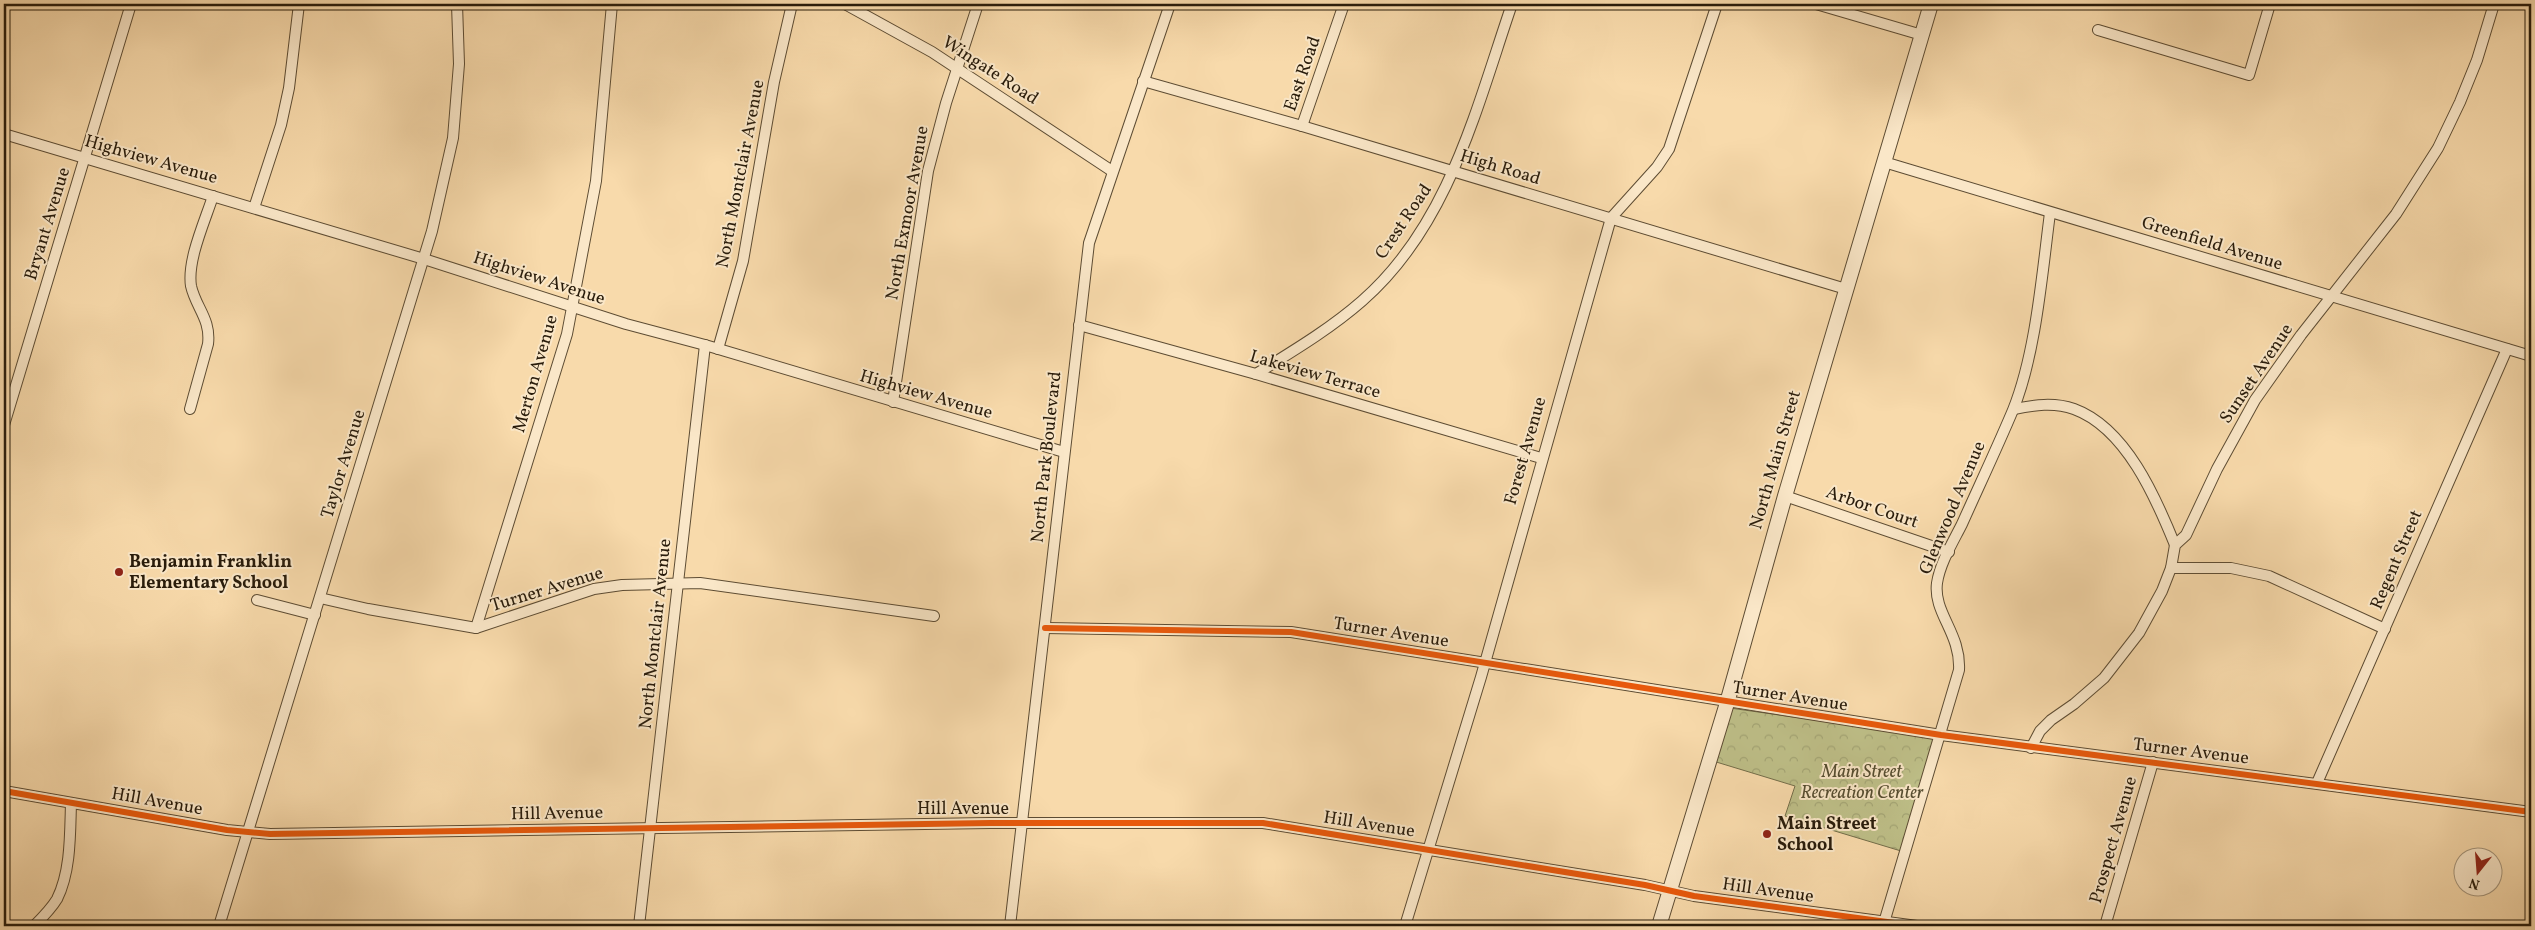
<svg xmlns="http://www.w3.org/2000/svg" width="2535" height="930" font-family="Vollkorn,serif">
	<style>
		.park { fill: url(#park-crowns); stroke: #746e4a }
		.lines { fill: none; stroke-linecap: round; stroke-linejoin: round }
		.minor-casing { stroke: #5d4c33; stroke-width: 12 }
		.tertiary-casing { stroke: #5d4c33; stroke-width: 16 }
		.minor { stroke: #fae7c8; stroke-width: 10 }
		.tertiary { stroke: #fae7c8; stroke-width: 14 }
		.cycleway-casing { stroke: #fae7c8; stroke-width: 9 }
		.cycleway { stroke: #e8590c; stroke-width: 6 }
		.poi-dot { fill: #8f2418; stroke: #fae7c8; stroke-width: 2 }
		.labels { text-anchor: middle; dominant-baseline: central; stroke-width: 4; stroke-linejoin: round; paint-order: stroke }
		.street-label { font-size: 18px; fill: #291c0b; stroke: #fae7c8 }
		.poi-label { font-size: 18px; font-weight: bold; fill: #291c0b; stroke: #fae7c8; text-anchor: start }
		.park-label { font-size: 18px; font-style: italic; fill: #564d30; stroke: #fae7c8 }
	</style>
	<defs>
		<pattern id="park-crowns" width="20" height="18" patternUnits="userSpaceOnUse" patternTransform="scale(1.25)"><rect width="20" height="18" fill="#bebf88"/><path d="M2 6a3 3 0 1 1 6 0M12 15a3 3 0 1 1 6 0" fill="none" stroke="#a3a474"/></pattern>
	</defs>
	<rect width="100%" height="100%" fill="#f8daab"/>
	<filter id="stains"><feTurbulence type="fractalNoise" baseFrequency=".004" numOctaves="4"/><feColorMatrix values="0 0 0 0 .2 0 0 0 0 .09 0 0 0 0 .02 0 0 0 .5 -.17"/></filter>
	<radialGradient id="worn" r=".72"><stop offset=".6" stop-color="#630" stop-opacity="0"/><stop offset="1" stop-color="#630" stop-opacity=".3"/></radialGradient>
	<path class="park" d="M1730,708L1934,737L1901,851L1785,816L1795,786L1713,761Z"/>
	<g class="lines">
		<defs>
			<g id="minor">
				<path d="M845,4L932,52L1112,171"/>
				<path d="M1816,4L1922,35"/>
				<path d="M2098,30L2249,75L2270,4"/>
				<path d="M1143,81L1302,126L1846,289"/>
				<path d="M1302,126L1344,4"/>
				<path d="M4,134L424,259L626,324L705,345L1064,452"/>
				<path d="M1884,162L2531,356"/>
				<path d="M254,208L281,125L289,88L299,4"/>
				<path d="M1079,325L1256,374L1541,458"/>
				<path d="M718,349L743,261L774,82L792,4"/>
				<path d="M1256,374C1293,351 1330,329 1362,301C1449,225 1476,109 1512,4"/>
				<path d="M893,402L928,171L946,103L978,4"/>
				<path d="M190,409L208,344C211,319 196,308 191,286C187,260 205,221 213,196"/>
				<path d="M2014,409C2034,405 2054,402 2074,409C2126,428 2156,498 2175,545"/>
				<path d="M4,425L131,4"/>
				<path d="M1785,496L1949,552"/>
				<path d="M2171,568H2231L2269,576L2385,629"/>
				<path d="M320,598L368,609L476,628L594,589L622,585L700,583L934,616"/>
				<path d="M257,600L315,615"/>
				<path d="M476,628L567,334L596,181L612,4"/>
				<path d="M1045,628L1291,632L1941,735L2531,812"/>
				<path d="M2031,748L2040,731L2051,720L2074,704L2104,678L2139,633L2162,591L2171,568L2175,545L2186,535L2217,469L2255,400L2301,335L2396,214L2438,148L2460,102L2477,60L2494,4"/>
				<path d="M2317,783L2507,349"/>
				<path d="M4,791L227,830L270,834L990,823H1263L1645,885L1694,896L1917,926"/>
				<path d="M34,926C42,918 51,909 57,899C71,871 70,834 71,803"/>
				<path d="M219,926L432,231L453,138L459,64L457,4"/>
				<path d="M639,926L705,345"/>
				<path d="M1010,926L1089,243L1170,4"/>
				<path d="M1405,926L1481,677L1611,218L1657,167L1669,149L1717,4"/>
				<path d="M1883,926L1959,670C1961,633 1933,613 1937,583C1940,563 1953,542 1962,524C1979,486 1997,448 2013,410C2036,353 2042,274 2050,213"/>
				<path d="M2105,926L2153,762"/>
			</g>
			<path id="tertiary" d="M1659,926L1727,703L1785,496L1931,4"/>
		</defs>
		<use href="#minor" class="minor-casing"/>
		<use href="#tertiary" class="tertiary-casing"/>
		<use href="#minor" class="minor"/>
		<use href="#tertiary" class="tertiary"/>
		<defs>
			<g id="cycleway">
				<path d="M1045,628L1291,632L1941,735L2531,812"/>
				<path d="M4,791L227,830L270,834L990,823H1263L1645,885L1694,896L1917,926"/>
			</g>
		</defs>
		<use href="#cycleway" class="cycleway-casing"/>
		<use href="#cycleway" class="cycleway"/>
	</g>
	<g class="poi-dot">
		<circle cx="119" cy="572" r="5"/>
		<circle cx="1767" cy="834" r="5"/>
	</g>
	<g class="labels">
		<g class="street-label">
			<text transform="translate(990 71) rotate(33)">Wingate Road</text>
			<text transform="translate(1303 74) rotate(-71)">East Road</text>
			<text transform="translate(151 160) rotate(16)">Highview Avenue</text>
			<text transform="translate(1500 168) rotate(17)">High Road</text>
			<text transform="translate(741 174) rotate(-79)">North Montclair Avenue</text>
			<text transform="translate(908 213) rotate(-80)">North Exmoor Avenue</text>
			<text transform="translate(1404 222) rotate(-56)">Crest Road</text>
			<text transform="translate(48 224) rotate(-73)">Bryant Avenue</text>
			<text transform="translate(2212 244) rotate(17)">Greenfield Avenue</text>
			<text transform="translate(539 279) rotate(18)">Highview Avenue</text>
			<text transform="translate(536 374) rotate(-74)">Merton Avenue</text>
			<text transform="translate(2257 374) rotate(-56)">Sunset Avenue</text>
			<text transform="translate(1315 375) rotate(16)">Lakeview Terrace</text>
			<text transform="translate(926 395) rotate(16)">Highview Avenue</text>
			<text transform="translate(1526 451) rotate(-74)">Forest Avenue</text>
			<text transform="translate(1047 457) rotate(-84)">North Park Boulevard</text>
			<text transform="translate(1776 460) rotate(-74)">North Main Street</text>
			<text transform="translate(344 464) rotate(-73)">Taylor Avenue</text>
			<text transform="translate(1872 508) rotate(19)">Arbor Court</text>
			<text transform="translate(1953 508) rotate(-67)">Glenwood Avenue</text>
			<text transform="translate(2397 560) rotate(-67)">Regent Street</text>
			<text transform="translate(547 590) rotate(-17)">Turner Avenue</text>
			<text transform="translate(1391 633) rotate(9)">Turner Avenue</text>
			<text transform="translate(656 634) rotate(-84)">North Montclair Avenue</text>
			<text transform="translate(1790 697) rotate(9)">Turner Avenue</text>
			<text transform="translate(2191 752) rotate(7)">Turner Avenue</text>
			<text transform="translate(157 802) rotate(10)">Hill Avenue</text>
			<text x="963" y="809">Hill Avenue</text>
			<text transform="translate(557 814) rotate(-1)">Hill Avenue</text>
			<text transform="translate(1369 825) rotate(9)">Hill Avenue</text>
			<text transform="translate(2114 840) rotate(-74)">Prospect Avenue</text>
			<text transform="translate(1768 891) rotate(8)">Hill Avenue</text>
		</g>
		<g class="poi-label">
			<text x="129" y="562">Benjamin Franklin<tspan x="129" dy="21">Elementary School</tspan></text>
			<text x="1777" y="824">Main Street<tspan x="1777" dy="21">School</tspan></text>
		</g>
		<g class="park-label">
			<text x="1862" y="772">Main Street<tspan x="1862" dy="21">Recreation Center</tspan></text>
		</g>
	</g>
	<rect width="2535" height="930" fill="none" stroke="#f8daab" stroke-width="20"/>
	<rect x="5" y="5" width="2525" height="920" fill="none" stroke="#291c0b" stroke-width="2.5"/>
	<rect x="10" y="10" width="2515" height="910" fill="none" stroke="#291c0b"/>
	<g transform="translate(2478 872) rotate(197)"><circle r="24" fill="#fae7c8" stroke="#a6967c"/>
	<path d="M0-4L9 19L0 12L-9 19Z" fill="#8f2418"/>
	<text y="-8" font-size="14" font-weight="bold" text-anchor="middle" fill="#291c0b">N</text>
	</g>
	<rect width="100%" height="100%" filter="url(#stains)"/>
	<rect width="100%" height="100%" fill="url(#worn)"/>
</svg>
